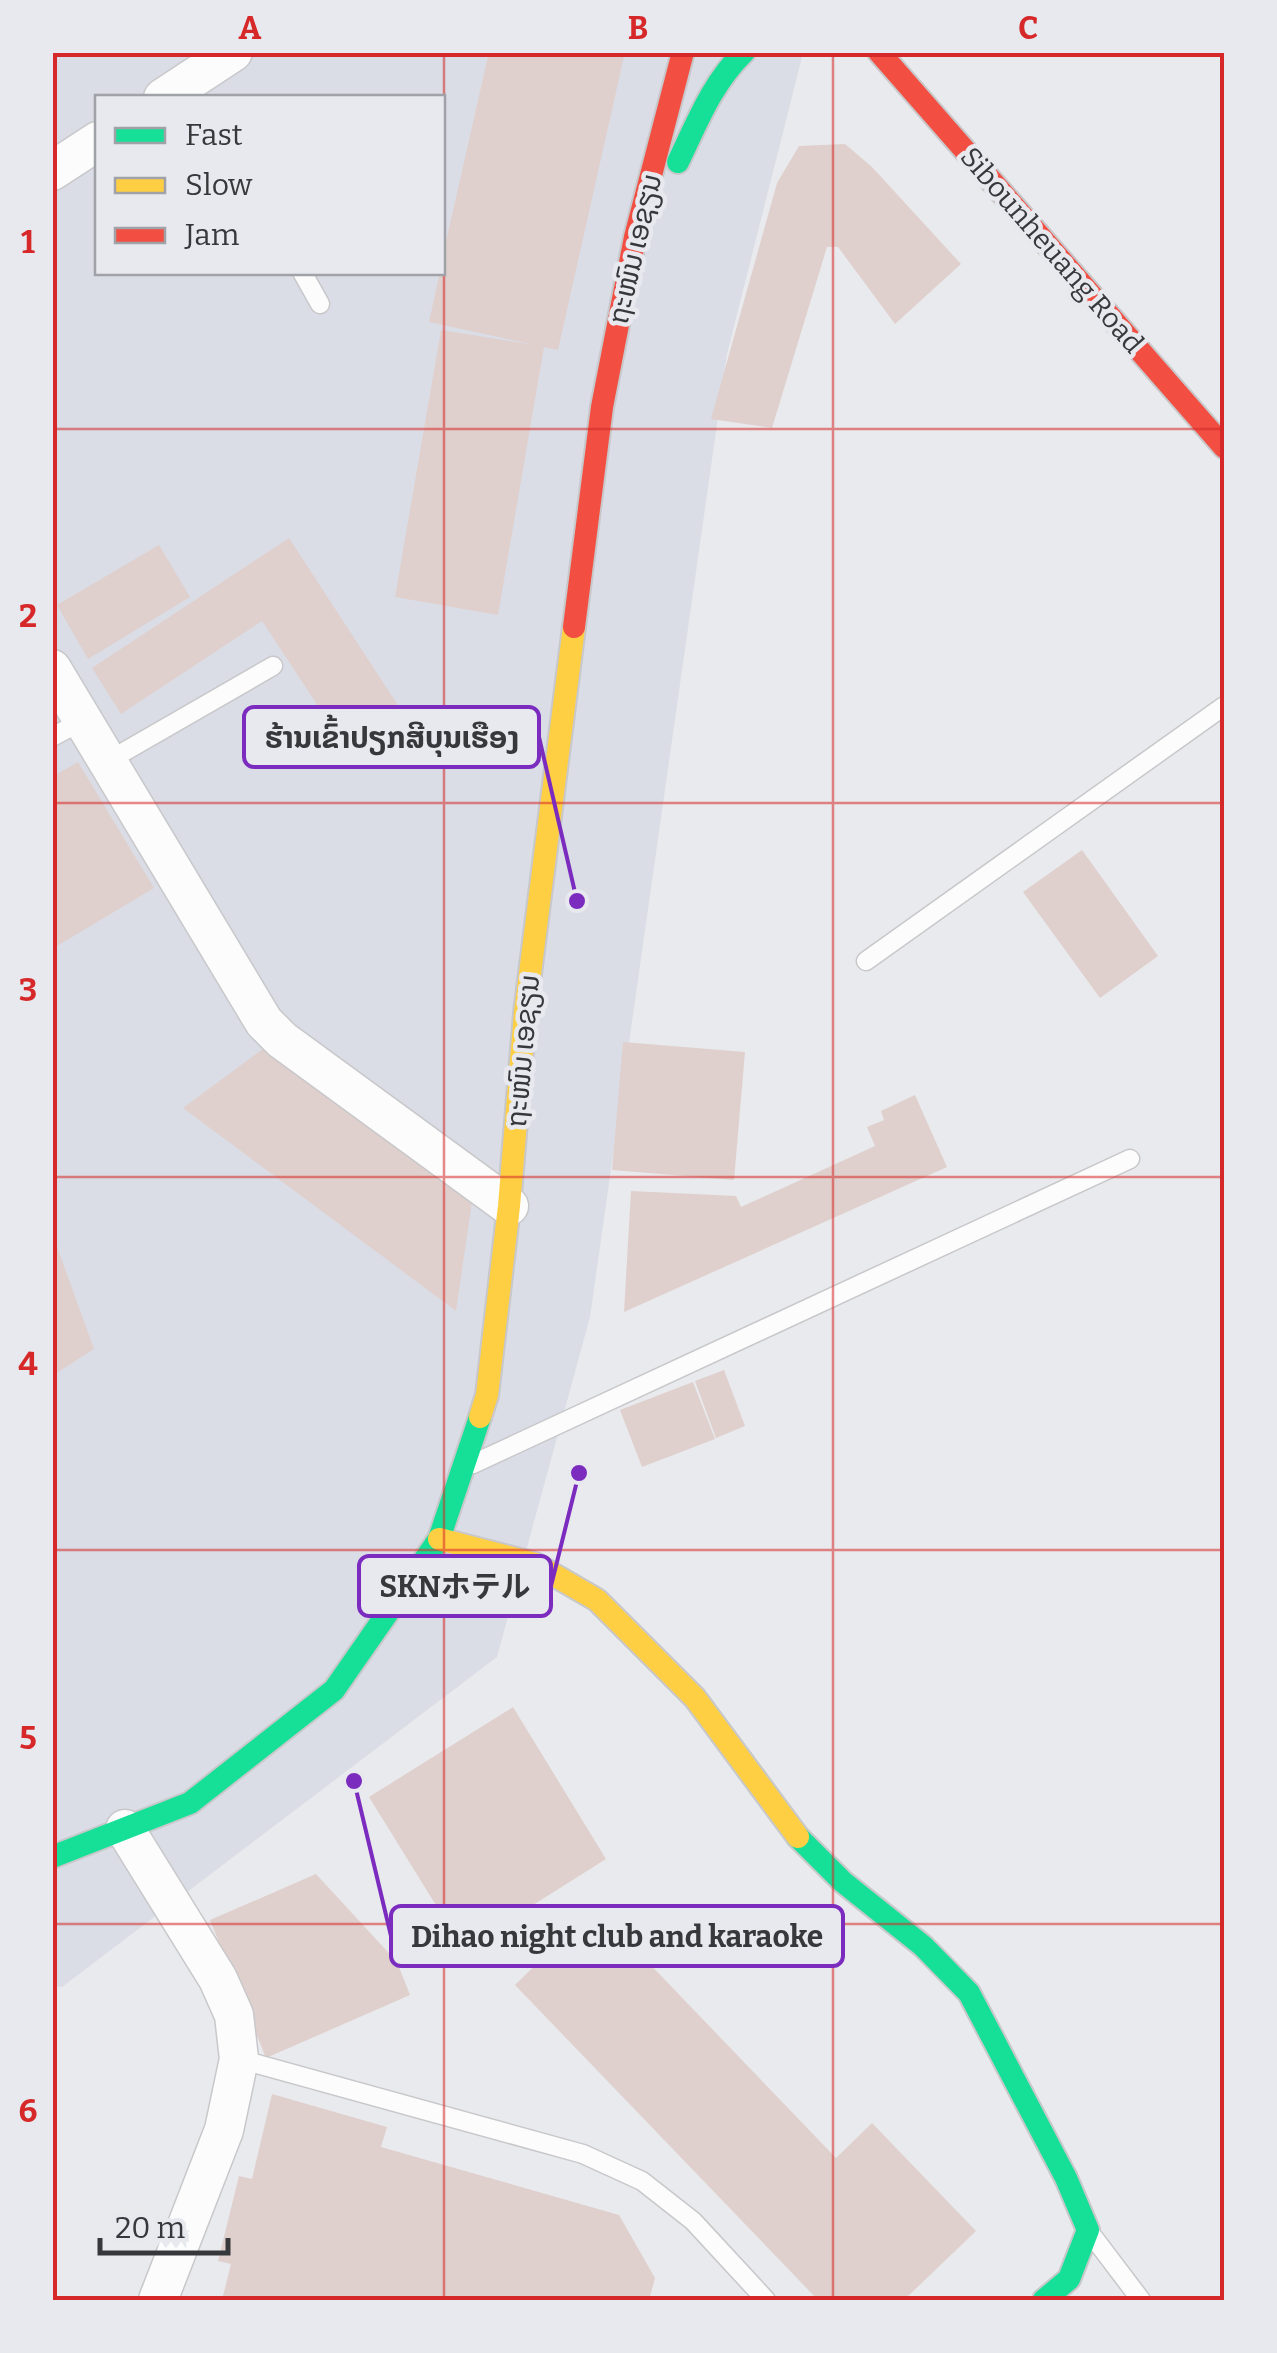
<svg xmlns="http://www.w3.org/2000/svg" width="1277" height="2353" font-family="Bitter,'Noto Sans JP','Noto Sans Lao',serif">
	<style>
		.built { fill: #dadde6; fill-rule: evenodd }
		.building { fill: #dfd0cd }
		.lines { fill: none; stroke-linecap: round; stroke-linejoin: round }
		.lane-casing { stroke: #c8c8cb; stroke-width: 21 }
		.street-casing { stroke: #c8c8cb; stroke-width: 41 }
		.fast-casing { stroke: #c8c8cb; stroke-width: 26 }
		.slow-casing { stroke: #c8c8cb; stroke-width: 26 }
		.jam-casing { stroke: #c8c8cb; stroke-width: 26 }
		.lane { stroke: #fcfcfc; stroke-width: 18 }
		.street { stroke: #fcfcfc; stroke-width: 38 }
		.fast { stroke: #16e098; stroke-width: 22 }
		.slow { stroke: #ffcf43; stroke-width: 22 }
		.jam { stroke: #f24e42; stroke-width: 22 }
		.grid { fill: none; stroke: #d62828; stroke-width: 2.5; stroke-opacity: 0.55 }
		.labels { text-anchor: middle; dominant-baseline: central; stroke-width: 9; stroke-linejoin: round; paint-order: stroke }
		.street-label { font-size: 28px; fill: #37383b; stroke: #e7e9ef }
		.leader { fill: none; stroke: #7b2cbf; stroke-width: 4 }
		.callout-dot { fill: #7b2cbf; stroke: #e7e9ef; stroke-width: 4 }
		.callout { fill: #e7e9ef; stroke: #7b2cbf; stroke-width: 4 }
		.callout-label { font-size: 30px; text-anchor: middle; font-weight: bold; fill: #37383b }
		.neatline { fill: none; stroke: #d62828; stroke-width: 4 }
		.grid-label { font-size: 32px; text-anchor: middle; font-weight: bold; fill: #d62828 }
	</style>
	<rect width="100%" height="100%" fill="#e9eaed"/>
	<path class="built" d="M52,53H803L727,354L590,1317L497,1657L62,1987L52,1986ZM98,98H442V272H98Z"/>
	<g class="building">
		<path d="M489,52H625L558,350L544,347L498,615L395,597L441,330L535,345L429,322L440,272H442V259Z"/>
		<path d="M845,144L872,167L961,264L895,324L838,247H827L772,428L711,419L777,183L799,146Z"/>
		<path d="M289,538L403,713L347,750L262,621L121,714L92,668Z"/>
		<path d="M159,545L190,597L88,659L57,605Z"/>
		<path d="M78,762L154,888L52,949V777Z"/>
		<path d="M1082,850L1158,956L1100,998L1023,892Z"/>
		<path d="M623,1042L745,1052L734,1180L612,1170Z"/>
		<path d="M268,1045L473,1195L456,1311L183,1108Z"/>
		<path d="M915,1095L947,1167L624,1312L631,1191L736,1196L741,1207L875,1146L867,1127L884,1120L881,1111Z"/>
		<path d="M52,1233L94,1349L52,1376Z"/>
		<path d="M724,1370L745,1426L716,1438L695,1381Z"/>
		<path d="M693,1382L715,1439L642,1467L620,1410Z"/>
		<path d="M513,1707L606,1859L463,1949L369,1797Z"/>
		<path d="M316,1874L397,1962L410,1995L266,2058L210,1920Z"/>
		<path d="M595,1907L836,2158L872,2123L976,2231L904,2300H818L515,1985Z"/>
		<path d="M272,2094L387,2127L381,2147L619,2215L655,2278L649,2300H222L231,2264L218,2261L239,2176L252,2179Z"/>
	</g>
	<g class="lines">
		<defs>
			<g id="lane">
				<path d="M302,272L320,304"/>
				<path d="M52,737L82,721"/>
				<path d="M108,761L273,666"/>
				<path d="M866,961L1224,706"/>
				<path d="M473,1464L1130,1159"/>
				<path d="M239,2059L583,2154L642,2181L693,2221L766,2300"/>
				<path d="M1094,2238L1141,2300"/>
			</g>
			<g id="street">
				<path d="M163,98L233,52"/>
				<path d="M52,171L98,141"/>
				<path d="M52,669L264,1022L282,1040L509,1206"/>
				<path d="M125,1829L218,1979L234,2015L239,2059L224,2130L158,2300"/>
			</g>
			<g id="fast">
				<path d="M678,162C697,123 712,83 744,52"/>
				<path d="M798,1837L843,1882L923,1946L969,1993L1066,2178L1088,2230L1069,2279L1044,2300"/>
				<path d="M52,1857L190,1803L334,1690L439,1539L480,1417"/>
			</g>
			<g id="slow">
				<path d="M480,1417L487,1395L509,1206L525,1013L574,627"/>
				<path d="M439,1539L535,1564L597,1600L695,1698L798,1837"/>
			</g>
			<g id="jam">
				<path d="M879,52L1224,447"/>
				<path d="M574,627L602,407L635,237L683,52"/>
			</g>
		</defs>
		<use href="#lane" class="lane-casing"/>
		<use href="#street" class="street-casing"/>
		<use href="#fast" class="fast-casing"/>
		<use href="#slow" class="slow-casing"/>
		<use href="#jam" class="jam-casing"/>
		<use href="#lane" class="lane"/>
		<use href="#street" class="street"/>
		<use href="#fast" class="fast"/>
		<use href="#slow" class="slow"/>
		<use href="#jam" class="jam"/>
	</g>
	<path class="grid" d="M444,52V2300M833,52V2300M52,429H1224M52,803H1224M52,1177H1224M52,1550H1224M52,1924H1224"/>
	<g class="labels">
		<g class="street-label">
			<text transform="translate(635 249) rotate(-77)">ຖະໜົນ ເອຊຽນ</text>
			<text transform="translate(1052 250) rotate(49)">Sibounheuang Road</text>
			<text transform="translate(523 1051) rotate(-85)">ຖະໜົນ ເອຊຽນ</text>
		</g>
	</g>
	<path class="leader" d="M577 901L539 737M579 1473L551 1586M354 1781L391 1936"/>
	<g class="callout-dot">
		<circle cx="577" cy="901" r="10"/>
		<circle cx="579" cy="1473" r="10"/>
		<circle cx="354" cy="1781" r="10"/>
	</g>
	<g class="callout">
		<rect x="244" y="707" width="295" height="60" rx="10"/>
		<rect x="359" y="1556" width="192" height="60" rx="10"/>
		<rect x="391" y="1906" width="452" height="60" rx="10"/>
	</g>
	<g class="callout-label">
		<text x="392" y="748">ຮ້ານເຂົ້າປຽກສີບຸນເຮືອງ</text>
		<text x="455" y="1597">SKNホテル</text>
		<text x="617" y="1947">Dihao night club and karaoke</text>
	</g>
	<rect width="1277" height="2353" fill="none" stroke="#e7e9ef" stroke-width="110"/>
	<rect x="95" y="95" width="350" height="180" fill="#e7e9ef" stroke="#a1a2a7" stroke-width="2.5"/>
	<rect x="115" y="128" width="50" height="15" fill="#16e098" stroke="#a1a2a7" stroke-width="2.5"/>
	<text x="185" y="145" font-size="30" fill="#37383b">Fast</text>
	<rect x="115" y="178" width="50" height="15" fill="#ffcf43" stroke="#a1a2a7" stroke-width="2.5"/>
	<text x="185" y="195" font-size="30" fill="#37383b">Slow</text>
	<rect x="115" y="228" width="50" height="15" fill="#f24e42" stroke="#a1a2a7" stroke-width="2.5"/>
	<text x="185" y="245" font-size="30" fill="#37383b">Jam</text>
	<path d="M100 2238v15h128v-15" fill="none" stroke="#37383b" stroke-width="5"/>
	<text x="115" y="2238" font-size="30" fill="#37383b" stroke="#e7e9ef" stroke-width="8" paint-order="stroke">20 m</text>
	<rect x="55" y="55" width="1167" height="2243" class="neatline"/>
	<g class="grid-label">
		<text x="250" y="39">A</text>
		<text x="638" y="39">B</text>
		<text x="1028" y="39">C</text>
		<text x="28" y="253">1</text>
		<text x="28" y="627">2</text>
		<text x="28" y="1001">3</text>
		<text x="28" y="1375">4</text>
		<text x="28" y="1749">5</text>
		<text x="28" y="2122">6</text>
	</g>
</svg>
